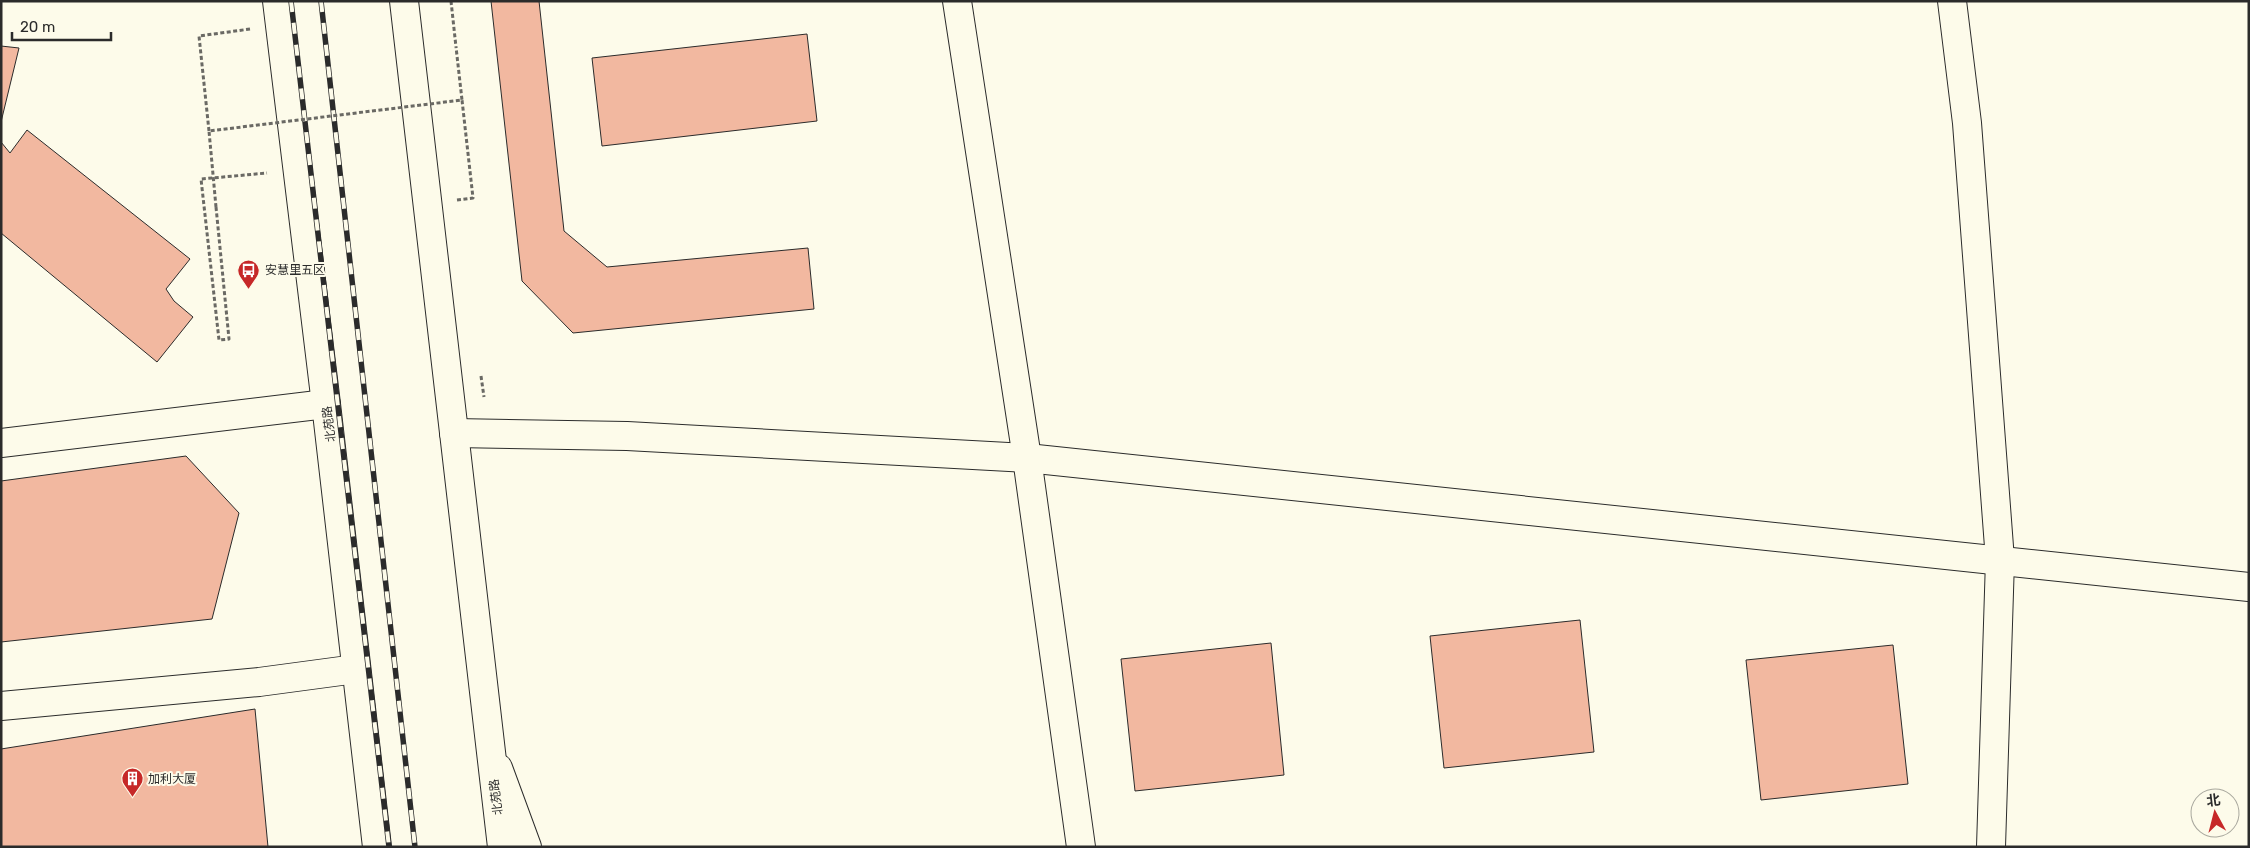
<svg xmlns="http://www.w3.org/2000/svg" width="2250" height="848" font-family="Rubik,'Noto Sans SC',sans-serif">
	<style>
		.building { fill: #f2b8a0; stroke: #2b2b2b }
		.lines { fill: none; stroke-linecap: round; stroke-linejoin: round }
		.minor-casing { stroke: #2b2b2b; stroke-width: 30 }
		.tertiary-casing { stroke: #2b2b2b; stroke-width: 30 }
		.primary-casing { stroke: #2b2b2b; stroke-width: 30 }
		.path { stroke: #6a6964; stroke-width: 3; stroke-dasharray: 4 2.5; stroke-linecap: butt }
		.minor { stroke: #fdfbea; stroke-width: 28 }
		.tertiary { stroke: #fdfbea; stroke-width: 28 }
		.primary { stroke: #fdfbea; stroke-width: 28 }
		.rail-casing { stroke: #2b2b2b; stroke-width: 5.5 }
		.rail { stroke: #fdfbea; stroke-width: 4; stroke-dasharray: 11; stroke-linecap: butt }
		.path-bridge { stroke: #6a6964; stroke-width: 3; stroke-dasharray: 4 2.5; stroke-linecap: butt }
		.labels { text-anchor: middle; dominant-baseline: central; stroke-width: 4; stroke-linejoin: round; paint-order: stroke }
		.poi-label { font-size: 12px; fill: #2b2b2b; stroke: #fdfbea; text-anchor: start }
		.street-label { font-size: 12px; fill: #2b2b2b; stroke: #fdfbea }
	</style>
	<rect width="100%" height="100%" fill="#fdfbea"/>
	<g class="building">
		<path d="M491,1H539L564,231L607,267L808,248L814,309L573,333L522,281Z"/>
		<path d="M807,34L817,121L602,146L592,58Z"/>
		<path d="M1,46L19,48L1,122Z"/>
		<path d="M27,130L190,259L166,289L174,301L193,317L157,362L1,233V142L10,153Z"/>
		<path d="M186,456L239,513L212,619L1,642V481Z"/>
		<path d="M1580,620L1594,752L1444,768L1430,636Z"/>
		<path d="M1271,643L1284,775L1135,791L1121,659Z"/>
		<path d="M1893,645L1908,784L1761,800L1746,660Z"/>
		<path d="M255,709L268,847H1V749Z"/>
	</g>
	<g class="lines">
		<defs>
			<g id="minor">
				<path d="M957,1L1027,458L1081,847"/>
				<path d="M1952,1L1967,123L2000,560L1991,847"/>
				<path d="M454,433L627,436L1027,458L2249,587"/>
				<path d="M1,443L326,404"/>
				<path d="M1,706L259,682L356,669"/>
			</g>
			<path id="tertiary" d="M498,768L527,847"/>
			<g id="primary">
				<path d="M277,1L326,404L377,847"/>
				<path d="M404,1L502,847"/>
			</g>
		</defs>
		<use href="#minor" class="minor-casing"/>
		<use href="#tertiary" class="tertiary-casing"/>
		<use href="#primary" class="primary-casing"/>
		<g class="path">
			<path d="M451,1L456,47"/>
			<path d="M209,131L199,36L250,29"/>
			<path d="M457,200L473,198L462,100"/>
			<path d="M216,207L229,339L219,340L201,179L267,173"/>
			<path d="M481,376L484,397"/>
		</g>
		<use href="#minor" class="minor"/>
		<use href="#tertiary" class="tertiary"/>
		<use href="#primary" class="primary"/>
		<defs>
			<g id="rail">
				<path d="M291,1L389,847"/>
				<path d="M321,1L415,847"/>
			</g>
		</defs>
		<use href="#rail" class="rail-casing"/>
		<use href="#rail" class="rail"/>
		<path class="path-bridge" d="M216,207L209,131L462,100L456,47"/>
	</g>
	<defs>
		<symbol id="bus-pin" viewBox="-11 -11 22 30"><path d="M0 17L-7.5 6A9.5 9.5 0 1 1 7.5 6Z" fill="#c62828" stroke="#fdfbea"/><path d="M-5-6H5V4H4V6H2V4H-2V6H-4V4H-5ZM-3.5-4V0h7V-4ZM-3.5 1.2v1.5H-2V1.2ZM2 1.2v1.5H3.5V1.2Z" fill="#fff"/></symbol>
		<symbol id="building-pin" viewBox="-11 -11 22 30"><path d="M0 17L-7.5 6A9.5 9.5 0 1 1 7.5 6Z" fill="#c62828" stroke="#fdfbea"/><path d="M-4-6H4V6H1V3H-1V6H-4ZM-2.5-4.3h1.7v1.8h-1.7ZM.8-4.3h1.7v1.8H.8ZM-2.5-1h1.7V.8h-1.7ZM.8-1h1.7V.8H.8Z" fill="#fff"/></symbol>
	</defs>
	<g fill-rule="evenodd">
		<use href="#bus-pin" x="236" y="258" width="25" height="34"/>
		<use href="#building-pin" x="120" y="766" width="25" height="34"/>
	</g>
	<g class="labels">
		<g class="poi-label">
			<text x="265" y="270">安慧里五区</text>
			<text x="148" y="779">加利大厦</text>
		</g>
		<g class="street-label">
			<text transform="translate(329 424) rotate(-97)">北苑路</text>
			<text transform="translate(496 797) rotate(-97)">北苑路</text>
		</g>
	</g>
	<rect width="2250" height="848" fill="none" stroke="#2b2b2b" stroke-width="5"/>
	<g transform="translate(2215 813) rotate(353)"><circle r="24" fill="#fdfbea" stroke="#a9a89e"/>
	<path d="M0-4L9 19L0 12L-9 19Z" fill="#c62828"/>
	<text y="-8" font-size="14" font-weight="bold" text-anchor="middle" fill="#2b2b2b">北</text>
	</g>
	<path d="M12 32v8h99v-8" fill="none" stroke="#2b2b2b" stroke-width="2.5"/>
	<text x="20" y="32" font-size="15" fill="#2b2b2b" stroke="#fdfbea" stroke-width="4" paint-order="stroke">20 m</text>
</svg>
